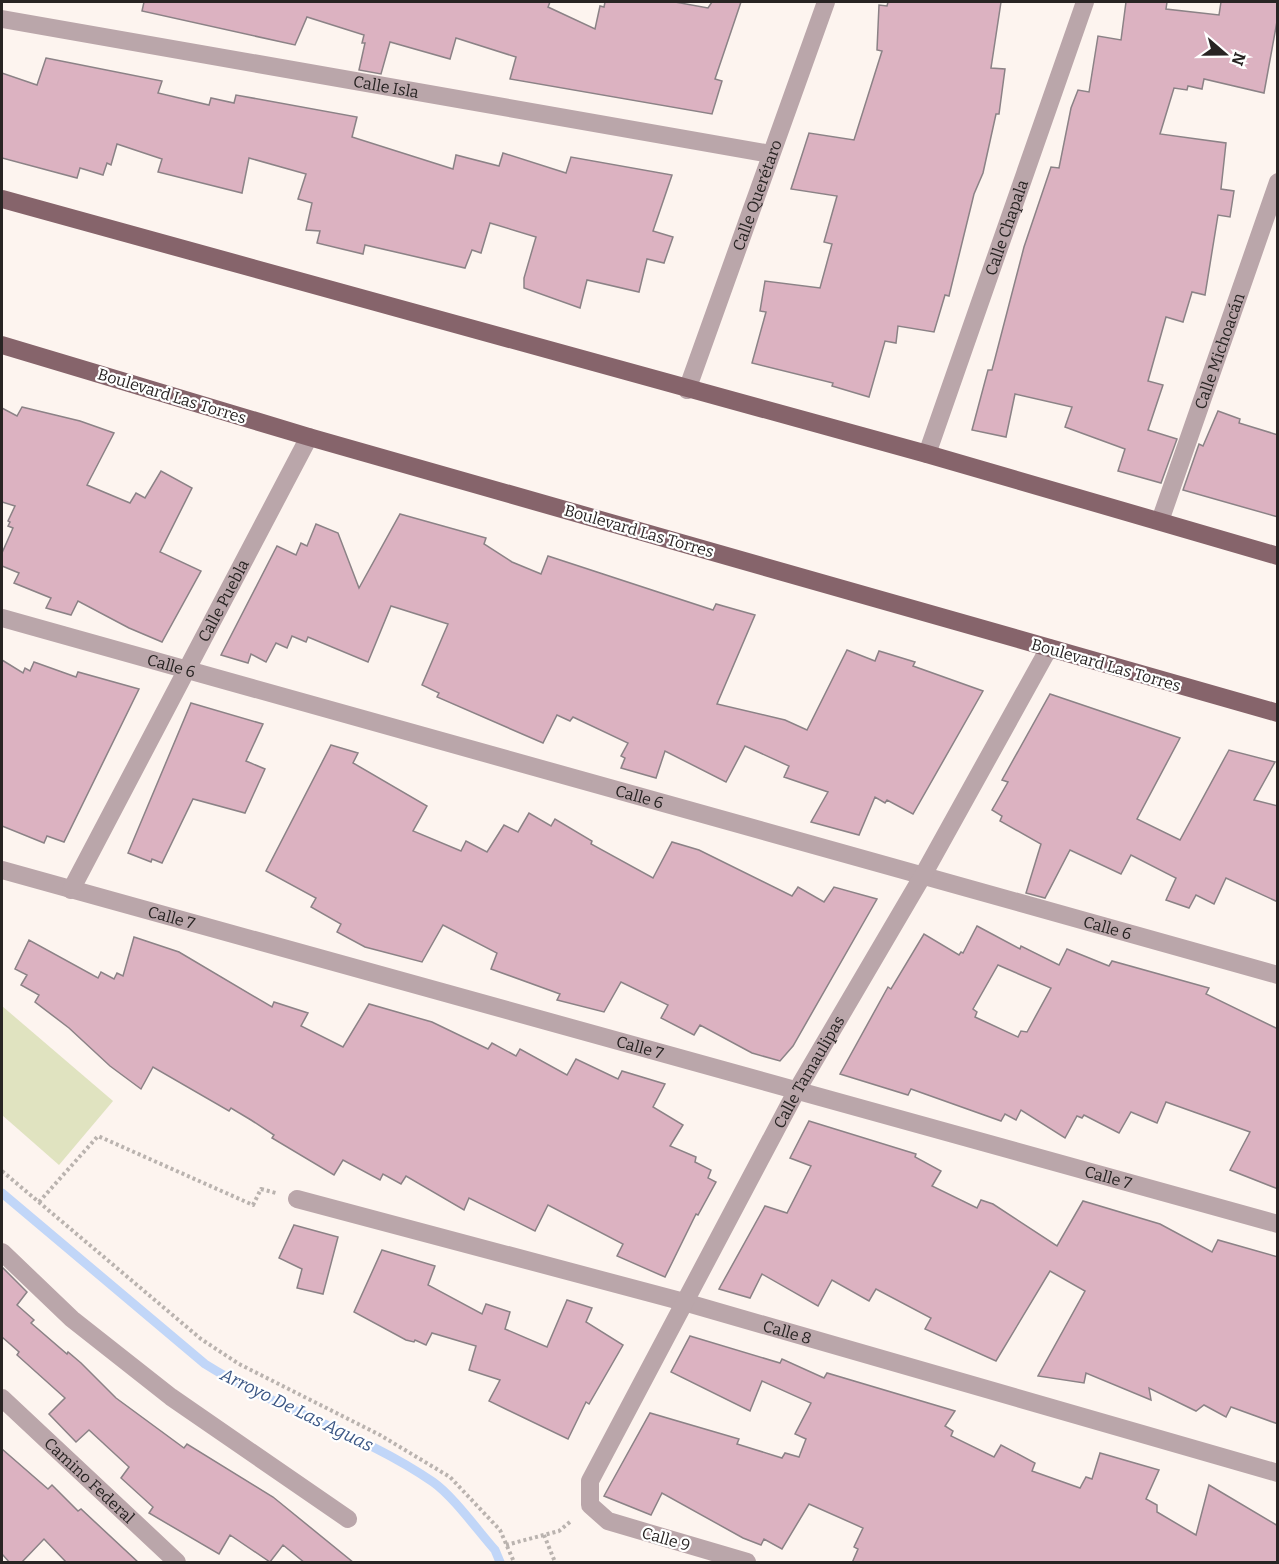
<svg xmlns="http://www.w3.org/2000/svg" width="1279" height="1564" font-family="Bitter,serif">
	<style>
		.garden { fill: #e0e3c0 }
		.lines { fill: none; stroke-linecap: round; stroke-linejoin: round }
		.stream { stroke: #c1d6f8; stroke-width: 9 }
		.building { fill: #dcb2c1; stroke: #8b8286; stroke-width: 1.5; fill-rule: evenodd }
		.path { stroke: #bab3af; stroke-width: 4; stroke-dasharray: 3 3; stroke-linecap: butt }
		.minor { stroke: #baa6aa; stroke-width: 18 }
		.primary { stroke: #86646b; stroke-width: 18 }
		.labels { text-anchor: middle; dominant-baseline: central; stroke-width: 4.5; stroke-linejoin: round; paint-order: stroke }
		.street-label { font-size: 16px; fill: #282423; stroke: #fff }
		.water-label { font-size: 18px; font-style: italic; fill: #3c5785; stroke: #fff }
	</style>
	<rect width="100%" height="100%" fill="#fdf4ef"/>
	<path class="garden" d="M2,1006L113,1101L59,1165L2,1115Z"/>
	<g class="lines">
		<path class="stream" d="M2,1193L205,1364C278,1410 362,1433 433,1482C453,1496 478,1531 495,1550L500,1562"/>
	</g>
	<g class="building">
		<path d="M144,2H550L548,7L595,29L600,6L604,7L605,2H675L708,8L712,2H741L715,79L722,81L712,114L510,79L516,57L456,38L450,59L390,42L381,74L359,70L365,43H362L364,35L307,17L295,45L142,11Z"/>
		<path d="M888,2H1001L991,68L1005,69L999,114H996L983,173L974,194L949,296L945,295L934,332L898,326L896,343L885,341L869,397L832,386L833,383L752,363L766,312L760,311L765,281L820,288L832,244L824,242L837,196L791,189L809,133L854,140L882,51L877,50L879,5L887,6Z"/>
		<path d="M1126,2H1167L1166,9L1219,15L1221,2H1278V16L1264,93L1204,79L1202,89L1188,86L1187,90L1174,88L1160,134L1226,143L1221,189L1234,191L1230,217L1218,215L1205,295L1192,292L1183,322L1166,317L1148,381L1163,385L1148,430L1177,439L1161,483L1118,471L1125,449L1065,427L1072,407L1015,394L1006,437L972,430L988,370H992L1024,247L1051,167L1059,168L1071,108L1078,90L1089,92L1098,36L1121,40Z"/>
		<path d="M46,58L162,81L158,93L209,105L211,98L234,103L236,95L357,117L352,137L453,169L456,155L499,166L503,153L566,173L571,157L672,175L653,231L673,237L664,263L647,259L639,292L587,280L580,308L524,288V278L536,237L490,223L481,253L472,250L465,268L365,245L363,254L317,243L320,231L306,230L312,203L298,199L306,174L249,158L242,193L158,172L162,159L117,144L111,165L107,163L103,175L80,168L77,178L2,158V73L37,85Z"/>
		<path d="M22,407L80,421L114,433L87,485L130,503L136,493L145,498L161,471L192,488L160,552L201,571L162,642L129,628L78,601L71,615L46,608L51,598L14,583L19,573L2,566V553L13,528L8,526L10,522L8,521L15,506L2,502V408L17,416Z"/>
		<path d="M1218,411L1240,419L1239,423L1278,435V517L1183,490L1199,444L1203,446Z"/>
		<path d="M400,514L486,538L484,544L512,562L541,574L548,556L713,610L716,604L755,615L717,704L785,720L807,730L847,650L875,661L879,651L915,662L913,666L983,691L913,814L887,800L885,803L875,797L859,835L811,822L828,792L784,777L789,766L745,746L726,782L665,751L656,778L621,768L625,758L621,756L628,743L573,717L570,721L557,715L543,743L437,697L439,693L422,685L448,624L391,606L368,662L308,637L306,642L292,636L287,648L276,643L266,662L251,654L248,663L221,655L277,546L296,555L301,543L307,546L316,524L338,533L359,588Z"/>
		<path d="M2,660L23,673L25,668L30,671L34,662L76,677L78,672L139,689L64,842L47,836L44,843L2,826Z"/>
		<path d="M1050,694L1180,738L1137,819L1180,840L1229,750L1275,762L1254,800L1278,806V902L1226,878L1214,904L1196,895L1189,908L1166,900L1176,878L1131,855L1121,874L1070,850L1045,898L1026,893L1041,844L1000,821L1002,816L992,810L1008,782L1002,780Z"/>
		<path d="M191,703L263,724L246,761L265,769L245,813L193,799L162,863L152,859L151,862L128,853Z"/>
		<path d="M331,745L358,753L353,763L427,806L413,831L461,851L466,841L487,852L504,825L518,832L529,813L551,826L555,819L592,841L591,844L653,878L672,842L699,850L792,896L798,887L824,902L834,887L877,899L793,1046L780,1061L752,1053L700,1025L694,1035L661,1018L668,1005L621,982L604,1012L557,1000L560,994L491,969L497,953L443,925L422,962L365,947L337,932L341,924L311,907L316,898L266,871Z"/>
		<path d="M977,926L1020,949L1021,946L1059,965L1067,949L1109,966L1112,961L1209,988L1206,994L1278,1029V1189L1230,1170L1250,1132L1166,1102L1157,1123L1131,1112L1119,1133L1084,1115L1082,1118L1077,1116L1065,1138L1021,1110L1016,1120L1005,1114L1001,1121L911,1089L908,1095L840,1074L888,987L891,989L924,934L959,955L961,952L963,953ZM998,965L1051,988L1027,1032L1021,1031L1018,1037L975,1017L977,1012L973,1009Z"/>
		<path d="M134,937L179,952L272,1007L274,1002L308,1013L301,1026L343,1047L369,1004L432,1022L488,1049L492,1043L516,1056L520,1049L567,1075L576,1059L618,1079L622,1071L665,1084L653,1107L683,1125L670,1146L696,1157L695,1162L711,1170L708,1178L716,1182L698,1215L696,1214L665,1277L617,1256L623,1244L548,1205L535,1231L469,1198L464,1210L406,1176L401,1184L383,1174L380,1180L343,1160L334,1175L272,1138L274,1135L251,1120L231,1108L229,1111L153,1067L141,1089L110,1066L69,1028L35,1002L39,995L21,985L27,975L15,969L29,940L98,978L101,972L114,979L117,973L123,976Z"/>
		<path d="M809,1121L916,1154L915,1157L941,1171L932,1186L977,1208L981,1200L993,1204L1057,1246L1083,1201L1160,1224L1212,1252L1218,1240L1278,1257V1424L1231,1407L1226,1417L1204,1405L1196,1411L1149,1388L1151,1400L1086,1373L1084,1383L1038,1376L1085,1291L1050,1271L996,1361L925,1329L931,1318L876,1289L869,1301L832,1280L818,1306L762,1274L750,1298L719,1289L765,1206L787,1213L811,1166L790,1158Z"/>
		<path d="M294,1225L338,1237L323,1294L297,1288L302,1269L279,1258Z"/>
		<path d="M382,1250L435,1266L428,1285L482,1314L486,1304L510,1312L505,1329L547,1347L567,1300L592,1308L586,1322L623,1345L589,1404L586,1402L568,1439L489,1401L500,1380L469,1370L476,1346L432,1333L426,1345L415,1340L414,1342L406,1340L354,1312Z"/>
		<path d="M2,1267L27,1292L17,1305L34,1320L31,1323L67,1354L68,1352L81,1363L116,1398L184,1448L187,1444L273,1497L354,1563H305L283,1545L270,1562L230,1535L219,1554L149,1513L153,1507L121,1478L129,1467L89,1430L76,1442L49,1414L65,1398L17,1355L19,1352L2,1337Z"/>
		<path d="M690,1336L780,1363L782,1359L824,1378L827,1373L955,1411L945,1426L953,1431L951,1436L994,1457L1001,1445L1035,1463L1032,1471L1080,1488L1086,1477L1092,1479L1100,1453L1159,1470L1146,1499L1157,1505V1512L1196,1535L1209,1485L1278,1526V1563H852L858,1549L854,1547L863,1528L809,1504L782,1549L764,1539L761,1545L743,1538L662,1493L651,1515L604,1496L650,1413L739,1439L737,1444L782,1458L785,1453L799,1457L806,1439L795,1434L811,1403L762,1381L750,1411L671,1372Z"/>
		<path d="M2,1449L48,1489L52,1485L78,1511L81,1509L139,1563H67L44,1539L21,1563H10L2,1554Z"/>
	</g>
	<g class="lines">
		<g class="path">
			<path d="M2,1171L201,1339L239,1364L380,1435L450,1477L500,1530L514,1562"/>
			<path d="M39,1202L98,1136L253,1205L261,1189L276,1193"/>
			<path d="M544,1535L555,1562"/>
			<path d="M506,1545L559,1531L571,1521"/>
		</g>
		<g class="minor">
			<path id="s1" d="M2,19L771,154"/>
			<path id="s2" d="M687,390L826,2"/>
			<path id="s3" d="M927,454L1085,2"/>
			<path id="s4" d="M1160,521L1278,182"/>
			<path id="s5" d="M2,618L1278,975"/>
			<path id="s6" d="M2,870L1278,1224"/>
			<path id="s7" d="M71,890L309,437"/>
			<path id="s8" d="M297,1199L684,1302L1278,1473"/>
			<path d="M2,1252L72,1319L171,1397L348,1519"/>
			<path id="s9" d="M2,1398L177,1562"/>
			<path id="s10" d="M747,1562L608,1521L590,1505V1481L797,1090L922,877L1049,648"/>
		</g>
		<g class="primary">
			<path d="M2,199L927,454L1278,556"/>
			<path d="M2,345L309,437L1278,713"/>
		</g>
	</g>
	<g class="labels">
		<g class="street-label">
			<text stroke="none"><textPath href="#s1" startOffset="390">Calle Isla</textPath></text>
			<text stroke="none"><textPath href="#s2" startOffset="207">Calle Querétaro</textPath></text>
			<text stroke="none"><textPath href="#s3" startOffset="240">Calle Chapala</textPath></text>
			<text stroke="none"><textPath href="#s4" startOffset="180">Calle Michoacán</textPath></text>
			<text transform="translate(172 396) rotate(17)">Boulevard Las Torres</text>
			<text transform="translate(639 531) rotate(16)">Boulevard Las Torres</text>
			<text stroke="none"><textPath href="#s7" startOffset="327">Calle Puebla</textPath></text>
			<text transform="translate(1106 665) rotate(16)">Boulevard Las Torres</text>
			<text stroke="none"><textPath href="#s5" startOffset="176">Calle 6</textPath></text>
			<text stroke="none"><textPath href="#s5" startOffset="662">Calle 6</textPath></text>
			<text stroke="none"><textPath href="#s6" startOffset="176">Calle 7</textPath></text>
			<text stroke="none"><textPath href="#s5" startOffset="1148">Calle 6</textPath></text>
			<text stroke="none"><textPath href="#s6" startOffset="662">Calle 7</textPath></text>
			<text stroke="none"><textPath href="#s10" startOffset="657">Calle Tamaulipas</textPath></text>
			<text stroke="none"><textPath href="#s6" startOffset="1148">Calle 7</textPath></text>
			<text stroke="none"><textPath href="#s8" startOffset="508">Calle 8</textPath></text>
			<text stroke="none"><textPath href="#s9" startOffset="120">Camino Federal</textPath></text>
			<text transform="translate(666 1539) rotate(16)">Calle 9</text>
		</g>
		<g class="water-label">
			<text transform="translate(297 1410) rotate(26)">Arroyo De Las Aguas</text>
		</g>
	</g>
	<rect width="1279" height="1564" fill="none" stroke="#282423" stroke-width="6"/>
	<g transform="translate(1225 54) rotate(110)" stroke="#ffffff" stroke-width="4.5" paint-order="stroke">
	<path d="M0-4.5L10 22L0 15L-10 22Z" fill="#282423"/>
	<text y="-9" font-size="16" font-weight="bold" text-anchor="middle" fill="#282423">N</text>
	</g>
</svg>
